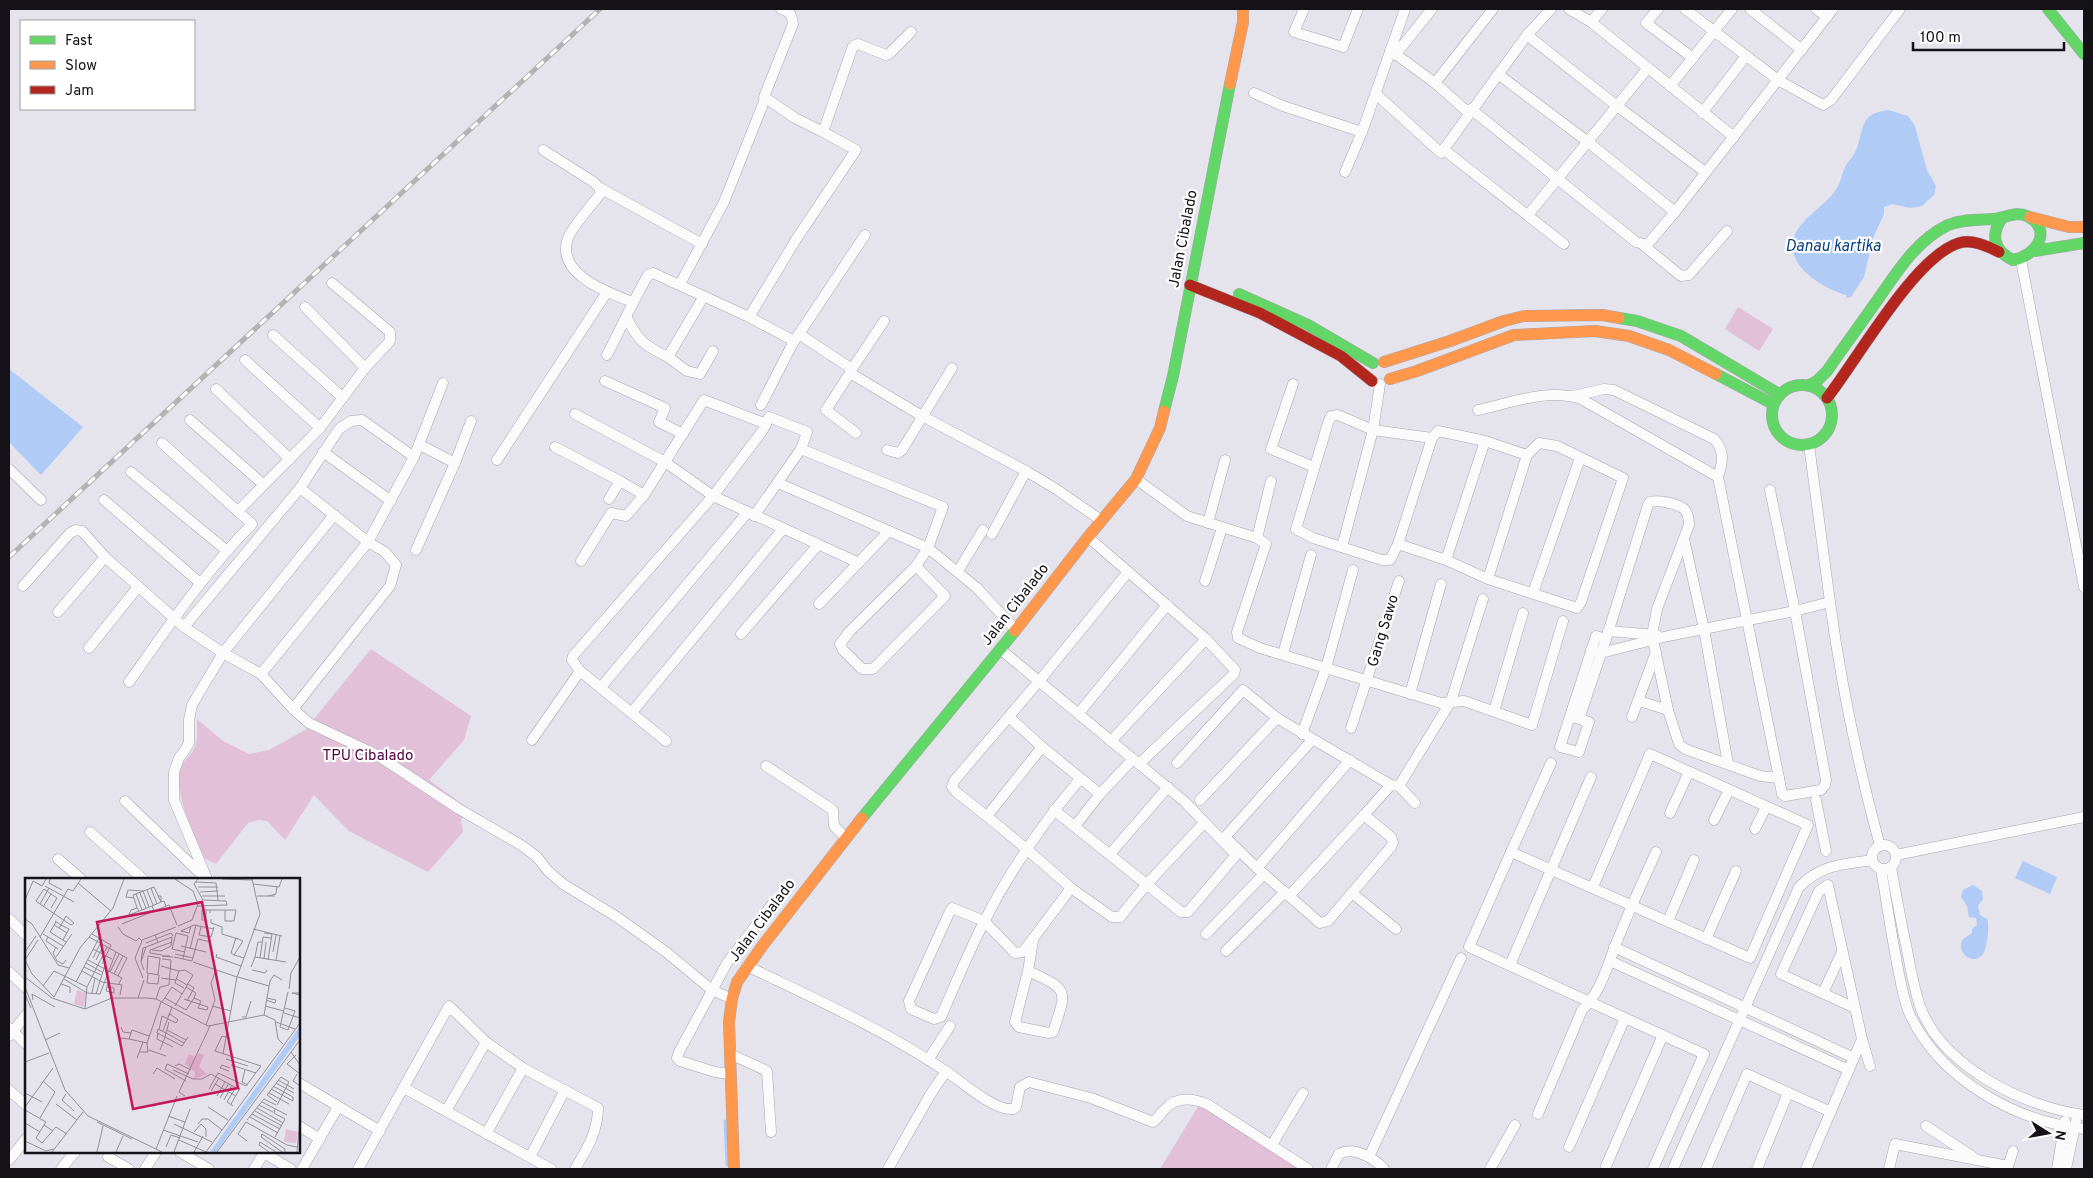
<svg xmlns="http://www.w3.org/2000/svg" width="2093" height="1178" font-family="Overpass,sans-serif">
	<style>
		.green { fill: #e1c0d8 }
		.water { fill: #afcbf6 }
		.lines { fill: none; stroke-linecap: round; stroke-linejoin: round }
		.stream { stroke: #afcbf6; stroke-width: 3 }
		.street-casing { stroke: #a8a7ad; stroke-width: 11 }
		.fast-casing { stroke: #a8a7ad; stroke-width: 12 }
		.slow-casing { stroke: #a8a7ad; stroke-width: 12 }
		.jam-casing { stroke: #a8a7ad; stroke-width: 12 }
		.street { stroke: #fbfbfc; stroke-width: 10 }
		.fast { stroke: #63d668; stroke-width: 11 }
		.slow { stroke: #ff974d; stroke-width: 11 }
		.jam { stroke: #b3261e; stroke-width: 11 }
		.rail-casing { stroke: #b3b3b4; stroke-width: 5 }
		.rail { stroke: #fff; stroke-width: 3; stroke-dasharray: 9; stroke-linecap: butt }
		.labels { text-anchor: middle; dominant-baseline: central; stroke-width: 4.5; stroke-linejoin: round; paint-order: stroke }
		.street-label { font-size: 15px; fill: #141217; stroke: #fff }
		.park-label { font-size: 15px; fill: #50013c; stroke: #fff }
		.water-label { font-size: 16px; font-style: italic; fill: #094182; stroke: #fff }
		.inset-road { fill: none; stroke: #918f97; stroke-width: 1 }
		.view { fill: #c2185b; fill-opacity: 0.15; stroke: #c2185b; stroke-width: 2.5 }
		.inset-edge { fill: none; stroke: #141217; stroke-width: 2.5 }
	</style>
	<rect width="100%" height="100%" fill="#e5e3ec"/>
	<g class="green">
		<path d="M1738,307L1773,329L1759,351L1725,329Z"/>
		<path d="M371,649L471,716L464,740L429,780L469,809L461,820L463,832L428,872L349,831L314,795L285,840L267,821L258,820L248,823L216,864L202,857C194,834 171,788 182,764C184,761 188,758 190,755C199,744 197,732 197,719L223,741L249,754L269,750L305,730Z"/>
		<path d="M1199,1105L1302,1169H1160Z"/>
	</g>
	<g class="water">
		<path d="M1888,110L1908,116L1915,126L1927,170L1936,186L1934,195L1922,206L1910,208L1892,204L1884,207V214L1873,238L1864,277L1851,297L1847,298L1846,295C1821,288 1777,261 1798,229C1809,213 1827,204 1837,188C1841,182 1841,176 1844,170C1846,163 1851,160 1854,154C1862,142 1859,121 1873,114C1877,112 1883,111 1888,110Z"/>
		<path d="M9,369L83,427L41,475L9,442Z"/>
		<path d="M2023,861L2057,877L2050,894L2015,878Z"/>
		<path d="M1973,885L1982,891L1983,899L1978,906L1980,915L1987,919C1990,923 1987,950 1983,954C1980,958 1977,959 1973,959C1963,957 1959,949 1962,940L1972,933V929L1977,925L1976,918L1969,917L1967,906L1961,897L1963,890Z"/>
	</g>
	<g class="lines">
		<path class="stream" d="M725,1121L727,1165"/>
		<defs>
			<g id="street">
				<path d="M781,9C790,12 792,14 793,24L764,97L795,118L823,132"/>
				<path d="M1304,9L1294,32L1343,47L1358,9"/>
				<path d="M1569,9L1591,22L1734,137"/>
				<path d="M1658,9L1646,23L1693,58"/>
				<path d="M1685,9L1778,80L1823,105L1831,100L1900,9"/>
				<path d="M1750,9L1802,50"/>
				<path d="M1816,9L1827,17"/>
				<path d="M1591,22L1602,9"/>
				<path d="M1527,35L1617,106L1705,172"/>
				<path d="M1390,50L1435,83L1469,113"/>
				<path d="M1395,55L1432,9"/>
				<path d="M1498,74L1588,142L1675,212"/>
				<path d="M1435,83L1493,9"/>
				<path d="M1670,86L1732,9"/>
				<path d="M1254,93L1283,106L1362,132L1405,9"/>
				<path d="M1376,94L1441,153L1527,35L1551,9"/>
				<path d="M1471,109L1636,242L1647,245L1675,212L1833,9"/>
				<path d="M1702,113L1746,56"/>
				<path d="M1443,149L1564,244"/>
				<path d="M543,150L592,181L600,188L702,244"/>
				<path d="M1345,172L1362,132"/>
				<path d="M600,188V194C592,205 572,227 568,238C555,274 607,292 632,302"/>
				<path d="M1528,215L1647,69"/>
				<path d="M1643,245L1681,276L1689,275L1727,231"/>
				<path d="M2021,260L2084,587"/>
				<path d="M680,284L724,202L765,99"/>
				<path d="M305,307L365,368"/>
				<path d="M749,317L797,238L856,150L823,132L853,46L858,44L886,55L889,54L911,32"/>
				<path d="M627,318C638,341 645,346 668,357L704,296"/>
				<path d="M799,334L865,235"/>
				<path d="M273,335L342,397"/>
				<path d="M607,355C621,328 633,301 648,275L653,273L749,317L794,341L799,334L852,369L850,373L922,416L1026,471L1056,489L1102,521"/>
				<path d="M668,357L687,371L700,374L713,351"/>
				<path d="M245,360L320,428"/>
				<path d="M852,369L884,321"/>
				<path d="M850,373L826,410L856,433"/>
				<path d="M605,381L665,408L659,422L683,434"/>
				<path d="M1293,384L1271,449L1314,467"/>
				<path d="M216,389L290,459"/>
				<path d="M1573,396L1604,389L1614,390L1714,439C1725,451 1723,462 1718,477"/>
				<path d="M761,405L794,341"/>
				<path d="M1478,410C1511,403 1547,388 1581,399L1718,477L1779,778L1760,776L1685,749L1679,744L1668,710L1652,635L1657,609L1689,525C1689,519 1688,513 1684,509C1676,503 1659,500 1650,502L1648,505L1606,639"/>
				<path d="M575,414L665,462L713,496L573,656L572,660L580,671L666,741"/>
				<path d="M190,420L263,484"/>
				<path d="M1432,438L1373,430L1338,415L1331,416L1328,423L1296,529L1313,538L1382,560H1390L1398,544L1432,438L1438,431L1485,441L1527,455"/>
				<path d="M420,445L455,463"/>
				<path d="M555,447L620,481"/>
				<path d="M801,449L943,507L928,548L916,566L849,632L840,644L843,650L862,669H873L945,596L916,566"/>
				<path d="M887,450L898,453L902,450L952,368"/>
				<path d="M323,452L391,501"/>
				<path d="M414,457L443,383"/>
				<path d="M497,460L607,292"/>
				<path d="M9,469L41,500"/>
				<path d="M131,472L226,550"/>
				<path d="M1136,479L1187,516L1257,538L1266,544L1237,632L1238,638L1260,648L1441,703L1464,701L1532,725L1563,621"/>
				<path d="M778,483L928,548L977,588L1016,630"/>
				<path d="M1770,490L1795,611L1826,780L1825,785L1821,790L1785,796L1782,794L1779,778"/>
				<path d="M609,499L620,481L644,495"/>
				<path d="M104,500L199,582"/>
				<path d="M238,511L320,428L365,368L390,341V332L332,283"/>
				<path d="M754,516L801,449L807,432L769,417L763,430L713,496L859,563"/>
				<path d="M1208,523L1225,460"/>
				<path d="M992,534L1026,471"/>
				<path d="M1088,537L1206,639L1235,670L1234,674L1139,764"/>
				<path d="M1257,538L1271,481"/>
				<path d="M1684,539L1704,629L1728,764"/>
				<path d="M1398,544L1446,560L1488,579L1577,608L1581,602L1623,478L1557,446L1539,443L1527,455L1488,579"/>
				<path d="M1342,547L1373,430L1380,384"/>
				<path d="M416,550L455,463L471,421"/>
				<path d="M1446,560L1485,441"/>
				<path d="M581,561L611,513L626,516L644,495L704,400L766,424"/>
				<path d="M958,571L983,530"/>
				<path d="M1205,581L1222,528"/>
				<path d="M23,586L70,533L76,530L82,531L105,557L184,627L223,653L261,674L293,709L309,723L377,755L459,809L521,845L537,857L548,871L563,884L617,917L666,952L712,990L732,999"/>
				<path d="M1533,593L1580,458"/>
				<path d="M1830,602C1841,685 1858,765 1880,846"/>
				<path d="M819,604L889,531"/>
				<path d="M58,612L105,557"/>
				<path d="M184,627L300,488L339,429L351,421L362,420L414,457L368,542L261,674"/>
				<path d="M1608,631L1657,635"/>
				<path d="M741,634L818,545"/>
				<path d="M89,648L138,587"/>
				<path d="M1000,649L1185,802L1236,855L1188,912H1181L1054,810"/>
				<path d="M1591,650L1601,653L1668,636L1795,611L1830,602L1809,445"/>
				<path d="M1283,654L1311,555"/>
				<path d="M129,682C168,627 205,572 252,524L162,443"/>
				<path d="M601,687L747,513"/>
				<path d="M1410,694L1441,584"/>
				<path d="M1639,701L1668,710"/>
				<path d="M293,709L390,586L396,565L385,552L368,542L300,488"/>
				<path d="M1494,711L1523,613"/>
				<path d="M632,712L783,529"/>
				<path d="M1079,713L1167,605"/>
				<path d="M1570,716L1589,722L1579,752L1560,747L1596,636L1606,639L1579,719"/>
				<path d="M1009,717L1042,747L1100,794"/>
				<path d="M1632,717L1656,652"/>
				<path d="M1351,728L1399,581"/>
				<path d="M1302,734L1326,668L1353,570"/>
				<path d="M532,740L580,671"/>
				<path d="M1312,740L1225,837L1257,868L1320,923L1328,921L1391,847L1393,842L1391,837L1364,815L1391,785"/>
				<path d="M1111,741L1206,639"/>
				<path d="M1177,763L1243,690L1277,718"/>
				<path d="M1551,763L1511,852L1750,958L1808,825L1650,754L1593,887"/>
				<path d="M766,766L833,810L834,826L846,838"/>
				<path d="M1080,779C1043,823 1010,870 984,922C968,953 955,985 941,1017L934,1019L911,1009L909,1001L950,911L952,908L984,921L1015,953L1023,952L1071,888C1034,855 995,822 956,792L952,787L954,781L1040,680L1128,572"/>
				<path d="M1399,786L1415,803"/>
				<path d="M1200,800L1277,718L1391,785L1399,786L1451,701L1483,599"/>
				<path d="M1816,800L1826,851"/>
				<path d="M125,801L202,875"/>
				<path d="M1670,813L1689,772"/>
				<path d="M987,816L1042,747"/>
				<path d="M1714,820L1729,790"/>
				<path d="M1075,826L1100,794L1133,759"/>
				<path d="M1755,829L1766,807"/>
				<path d="M90,832L143,879"/>
				<circle cx="1884" cy="857" r="12"/>
				<path d="M1511,852L1469,947L1704,1054L1653,1169"/>
				<path d="M1110,854L1168,787"/>
				<path d="M1896,855L2084,817"/>
				<path d="M58,859L81,879"/>
				<path d="M1891,867C1896,895 1901,922 1907,950C1911,970 1914,990 1921,1009C1945,1068 2025,1107 2084,1115"/>
				<path d="M1257,868L1350,760"/>
				<path d="M1881,869C1887,904 1892,939 1899,974C1902,987 1904,1002 1910,1015C1941,1080 2015,1121 2084,1129"/>
				<path d="M207,879L174,800V772L179,758L185,750L189,743V720L192,705L223,653L334,515"/>
				<path d="M1071,888L1112,917H1120L1146,885L1204,823"/>
				<path d="M1352,893L1396,929"/>
				<path d="M1289,896L1364,815"/>
				<path d="M9,919L26,935"/>
				<path d="M1668,921L1694,860"/>
				<path d="M1206,934L1264,874"/>
				<path d="M1706,939L1736,871"/>
				<path d="M1614,947L1854,1058"/>
				<path d="M1226,951L1285,892"/>
				<path d="M1610,961L1849,1070"/>
				<path d="M1510,965L1591,777"/>
				<path d="M747,966C815,999 885,1030 947,1072C962,1082 994,1111 1013,1109L1016,1107L1020,1087L1029,1082L1091,1098L1153,1122C1158,1119 1160,1114 1164,1110C1176,1096 1192,1098 1207,1104L1308,1169"/>
				<path d="M1028,971C1070,990 1067,990 1053,1032L1049,1033L1019,1027L1015,1022L1028,971L1033,941"/>
				<path d="M9,972L26,988"/>
				<path d="M1823,993L1842,952"/>
				<path d="M9,1028L26,1044"/>
				<path d="M9,1036L26,1015"/>
				<path d="M1862,1039L1870,1066"/>
				<path d="M730,1054L767,1071L771,1132"/>
				<path d="M928,1060L950,1026"/>
				<path d="M730,1074L715,1072L680,1061L677,1058L679,1052L727,963L773,903"/>
				<path d="M299,1083L380,1131"/>
				<path d="M404,1088L551,1169"/>
				<path d="M9,1090L26,1105"/>
				<path d="M446,1111L486,1042"/>
				<path d="M1538,1114L1582,1010C1603,991 1609,958 1620,934C1631,906 1644,879 1656,852"/>
				<path d="M299,1126L320,1139"/>
				<path d="M1926,1126L1973,1157"/>
				<path d="M486,1134L523,1068"/>
				<path d="M1272,1145L1303,1093"/>
				<path d="M1569,1147L1625,1018"/>
				<path d="M180,1152L209,1169"/>
				<path d="M262,1152L291,1169"/>
				<path d="M108,1157L129,1169"/>
				<path d="M530,1157L565,1090"/>
				<path d="M1369,1157L1461,958"/>
				<path d="M9,1160L26,1139"/>
				<path d="M1606,1166L1663,1035"/>
				<path d="M2008,1166L2013,1151"/>
				<path d="M61,1169L75,1152"/>
				<path d="M145,1169L156,1152"/>
				<path d="M254,1169L264,1153"/>
				<path d="M302,1169L338,1107"/>
				<path d="M358,1169L449,1006L486,1042L523,1068L598,1108C598,1131 587,1149 575,1169"/>
				<path d="M888,1169L930,1095L946,1071"/>
				<path d="M1331,1169L1339,1154C1354,1146 1374,1158 1384,1169"/>
				<path d="M1490,1169L1515,1125"/>
				<path d="M1673,1169L1799,887C1822,864 1841,865 1872,860"/>
				<path d="M1706,1169L1747,1074L1831,1112"/>
				<path d="M1757,1169L1788,1093"/>
				<path d="M1806,1169L1862,1039L1828,885L1819,891L1781,974L1855,1008"/>
				<path d="M1889,1169L1895,1144L2008,1166V1169"/>
				<path d="M2057,1169L2065,1121"/>
				<path d="M2066,1169L2076,1121"/>
			</g>
			<g id="fast">
				<path d="M2048,9L2084,54"/>
				<path d="M2035,251L2084,243"/>
				<path d="M1239,294L1308,325L1373,363"/>
				<path d="M1619,318L1637,321L1681,336L1779,394"/>
				<path d="M1716,374L1773,404"/>
				<circle cx="1802" cy="415" r="30"/>
				<path d="M1809,385L1817,381L1827,371C1843,348 1860,325 1876,302C1896,274 1915,241 1948,225C1963,219 1978,220 1993,219C2005,218 2016,211 2027,216C2054,230 2036,256 2013,260C1994,251 1990,235 2002,218"/>
				<path d="M1164,411L1173,376L1230,84"/>
				<path d="M862,818L1015,631"/>
			</g>
			<g id="slow">
				<path d="M1230,84L1243,22V9"/>
				<path d="M2030,217L2069,227H2084"/>
				<path d="M1384,362L1450,341L1504,321L1524,316L1602,315L1619,318"/>
				<path d="M1390,379L1417,371L1514,335L1595,331L1629,336L1669,350L1716,374"/>
				<path d="M1015,631L1088,537L1136,479L1160,428L1164,411"/>
				<path d="M734,1169L729,1022L732,999L737,982L763,945L862,818"/>
			</g>
			<g id="jam">
				<path d="M1190,285L1260,313L1341,356L1372,381"/>
				<path d="M1827,398C1857,360 1915,256 1959,243C1972,239 1987,246 1999,252"/>
			</g>
		</defs>
		<use href="#street" class="street-casing"/>
		<use href="#fast" class="fast-casing"/>
		<use href="#slow" class="slow-casing"/>
		<use href="#jam" class="jam-casing"/>
		<use href="#street" class="street"/>
		<use href="#fast" class="fast"/>
		<use href="#slow" class="slow"/>
		<use href="#jam" class="jam"/>
		<defs>
			<path id="rail" d="M9,557L600,9"/>
		</defs>
		<use href="#rail" class="rail-casing"/>
		<use href="#rail" class="rail"/>
	</g>
	<g class="labels">
		<g class="street-label">
			<text transform="translate(1184 239) rotate(-79)">Jalan Cibalado</text>
			<text transform="translate(1016 605) rotate(-52)">Jalan Cibalado</text>
			<text transform="translate(1384 631) rotate(-73)">Gang Sawo</text>
			<text transform="translate(763 921) rotate(-53)">Jalan Cibalado</text>
		</g>
		<g class="park-label">
			<text x="368" y="756">TPU Cibalado</text>
		</g>
		<g class="water-label">
			<text x="1833" y="247">Danau kartika</text>
		</g>
	</g>
	<g transform="translate(25 878)">
		<rect width="275" height="275" fill="#e5e3ec"/>
		<path d="M52,112L61,115L59,129L49,126ZM174,175L179,177L174,189L182,196L169,201L170,194L160,186L164,176L170,179ZM261,251L273,254L271,265L259,264Z" fill="#e1c0d8"/>
		<path d="M275,148V158L191,274H185Z" fill="#afcbf6"/>
		<path class="inset-road" d="M25,1L24,5L37,12M150,1L168,13L173,26L167,42L153,48M197,1L227,2M171,4L191,5L193,22M53,5L86,33M228,6L254,9L257,1M20,8L49,24M173,9H193M24,10L15,26L46,47L49,45M126,10L132,26M122,12L128,27M175,14L193,13M115,15L121,30M26,16L32,20L26,30M111,16L117,32M177,18H200M232,18H250M243,18L251,16L252,8M109,20L101,19L103,12L118,13L124,29M0,22L8,3L17,8L21,1M15,26L11,23L19,11L26,16L18,29M172,28L202,27L201,23L178,22L169,6L173,1M112,30L108,17L129,9L136,24L139,23L141,28M181,32V42H177V32H185M114,33L112,30L106,32L104,37L127,28M129,33L127,28L136,24V18H133M185,35V32H211L209,43H200V32M0,41L7,46L33,87L44,90M186,41V45L197,49V56L213,61M30,43L36,47L41,38L49,45M31,44L25,54L41,64M97,46L144,27L152,47M29,47L42,55M166,48L164,55L156,53L169,47L189,51M93,49L98,56L111,63M176,49L174,57L186,59L189,49M34,50L36,47L44,51L38,62M228,51L257,58M239,55L247,56L243,82M18,56L38,68M67,56L86,67L77,86M130,57L151,49M15,59L43,11L48,13L56,1M23,59L21,63L33,71M64,59L102,80L93,98M117,62L130,57L133,64M111,63L114,60L117,63L110,80L118,100M121,65L146,55L148,58M156,68L181,74M31,69L28,75L32,83L38,86L41,82M68,71L87,81M165,71L171,47M0,74L11,58M248,74L251,57M150,76L168,80M192,76L191,79L216,88M137,77L125,75V72L147,64M209,77L218,63L211,60L206,75L209,77L219,80M145,78H137L148,79M31,79L47,56M149,79L158,81L163,58L151,55L147,71L160,74M230,79L233,64H237M68,80L75,66M235,80L238,59L246,60M158,81L167,83L173,61L186,64M239,81L241,64M0,82L7,96L29,119L55,70L88,30L99,1M0,82L13,62M63,82L97,100L93,107M71,82L78,68M116,83L118,70L121,69M251,83L255,58M168,84L212,99M61,85L77,94M136,88L154,93L150,105L159,110M59,89L76,97M226,89L230,79L261,84M119,92L116,84L121,69L147,59L146,68L136,73L127,72M227,92L240,95L242,92M57,93L77,104L97,107L95,117M85,94L94,76M89,96L98,78M123,96L122,105L133,106L134,97L122,95L123,78L135,80L133,97M0,99L27,120L60,131L87,120H122L131,121L183,148L239,137L250,142L253,161L258,166M213,99L244,108M136,100L151,102M39,101L62,115L75,116L91,74M152,101L162,107L168,97L160,92L154,93M51,104L74,60M36,106L45,109V115M18,108L29,93L62,109M0,109L40,212L63,238L137,274M82,109L89,110V115L81,113L83,105M161,109L171,115L169,120M264,111L266,95L275,79M67,115L70,100M275,115H267L275,117M0,116L6,130M71,116L80,87M113,120L119,102M140,120L161,132L169,120L176,123L173,130L182,132L183,129M131,121L135,109L144,107L146,82L137,81M159,121L183,129M8,122L7,116L30,129M241,122L250,125L251,122L242,120M137,124L147,109L157,116M150,128L163,106L169,110L162,123M187,128L206,133M240,128L259,133M260,130L270,133L263,152L255,149L263,114M60,131L62,109L82,69M259,135L275,140M239,137L245,103L249,97L257,102M217,139H221L226,123M251,144L270,151M181,147L190,122L186,105L191,92M96,149L98,154L106,155L107,152L124,158M134,152L137,138L151,145L153,142L145,136L143,139M142,152L161,162M138,153L147,129M133,155L132,161L148,169M141,155L133,151L132,155L140,159L141,155L144,144M141,155L159,165M204,160L197,158L190,173L236,188M104,161L122,165L123,174H115M20,162L35,155M95,165L96,160L104,161L106,155M122,165L136,124M124,172L141,178M135,172L140,159L157,168L163,159M266,174L275,187M198,176L212,99L235,36L227,1M271,177L262,186L275,196M112,180L118,164M201,181L223,188M0,184L24,175M206,187L231,195M150,188L154,186L166,192M148,192L168,201H177L186,196L215,212M220,192L217,204L223,207M204,193L195,190L197,187L205,190M128,196L132,190L150,201M272,196L268,203L275,208M253,202L269,211M161,203L140,191L142,186L164,196M251,205L269,215M190,206L211,218M184,211L193,195L221,208L236,188M246,211L268,223V219L248,208M186,213L194,200M0,215L17,224M244,215L264,226M41,216L37,222L49,233M160,218L154,214L185,148M192,218L200,204M195,220L204,205M199,222L207,207M237,224L262,237M31,226L52,242M206,226L215,210M234,227L248,234M252,227L264,204L256,199L242,217L252,224M208,228L202,224L211,209M0,229L28,190M183,229L203,242M232,230L258,245M0,232L21,244L19,247L28,253M230,233L257,248M227,236L255,251M143,238L160,244M225,239L253,255M15,240L30,214L18,203M222,242L239,221L251,227M72,244L107,261M0,245L15,254M149,246L187,264M173,246L177,241H183L197,252M19,247L11,260L17,265L31,249L42,256M138,252L173,264M169,254L176,246L181,251V259M250,259L260,241L249,235L250,231M154,262L181,274M0,263L21,273L29,271M222,263L213,256L221,244L262,267L272,269M141,269L146,257L155,260M131,271L152,218M27,274L58,234M72,274L78,248M91,274L98,258M149,274L165,231M169,274L178,258M181,274L275,145M192,274L275,162M244,274L234,267L235,264L251,274M257,274L236,259L237,256L260,271V274M272,274L275,242"/>
		<path class="view" d="M177,24L213,210L108,231L72,44Z"/>
		<rect width="275" height="275" class="inset-edge"/>
	</g>
	<rect width="2093" height="1178" fill="none" stroke="#141217" stroke-width="20"/>
	<rect x="20" y="20" width="175" height="90" fill="#ffffff" stroke="#a1a0a2"/>
	<rect x="30" y="36" width="25" height="8" fill="#63d668" stroke="#a1a0a2"/>
	<text x="65" y="45" font-size="15" fill="#141217">Fast</text>
	<rect x="30" y="61" width="25" height="8" fill="#ff974d" stroke="#a1a0a2"/>
	<text x="65" y="70" font-size="15" fill="#141217">Slow</text>
	<rect x="30" y="86" width="25" height="8" fill="#b3261e" stroke="#a1a0a2"/>
	<text x="65" y="95" font-size="15" fill="#141217">Jam</text>
	<g transform="translate(2048 1133) rotate(101)" stroke="#ffffff" stroke-width="4" paint-order="stroke">
	<path d="M0-4L9 19L0 12L-9 19Z" fill="#141217"/>
	<text y="-8" font-size="14" font-weight="bold" text-anchor="middle" fill="#141217">N</text>
	</g>
	<path d="M1913 42v8h151v-8" fill="none" stroke="#141217" stroke-width="2.5"/>
	<text x="1920" y="42" font-size="15" fill="#141217" stroke="#ffffff" stroke-width="4" paint-order="stroke">100 m</text>
</svg>
